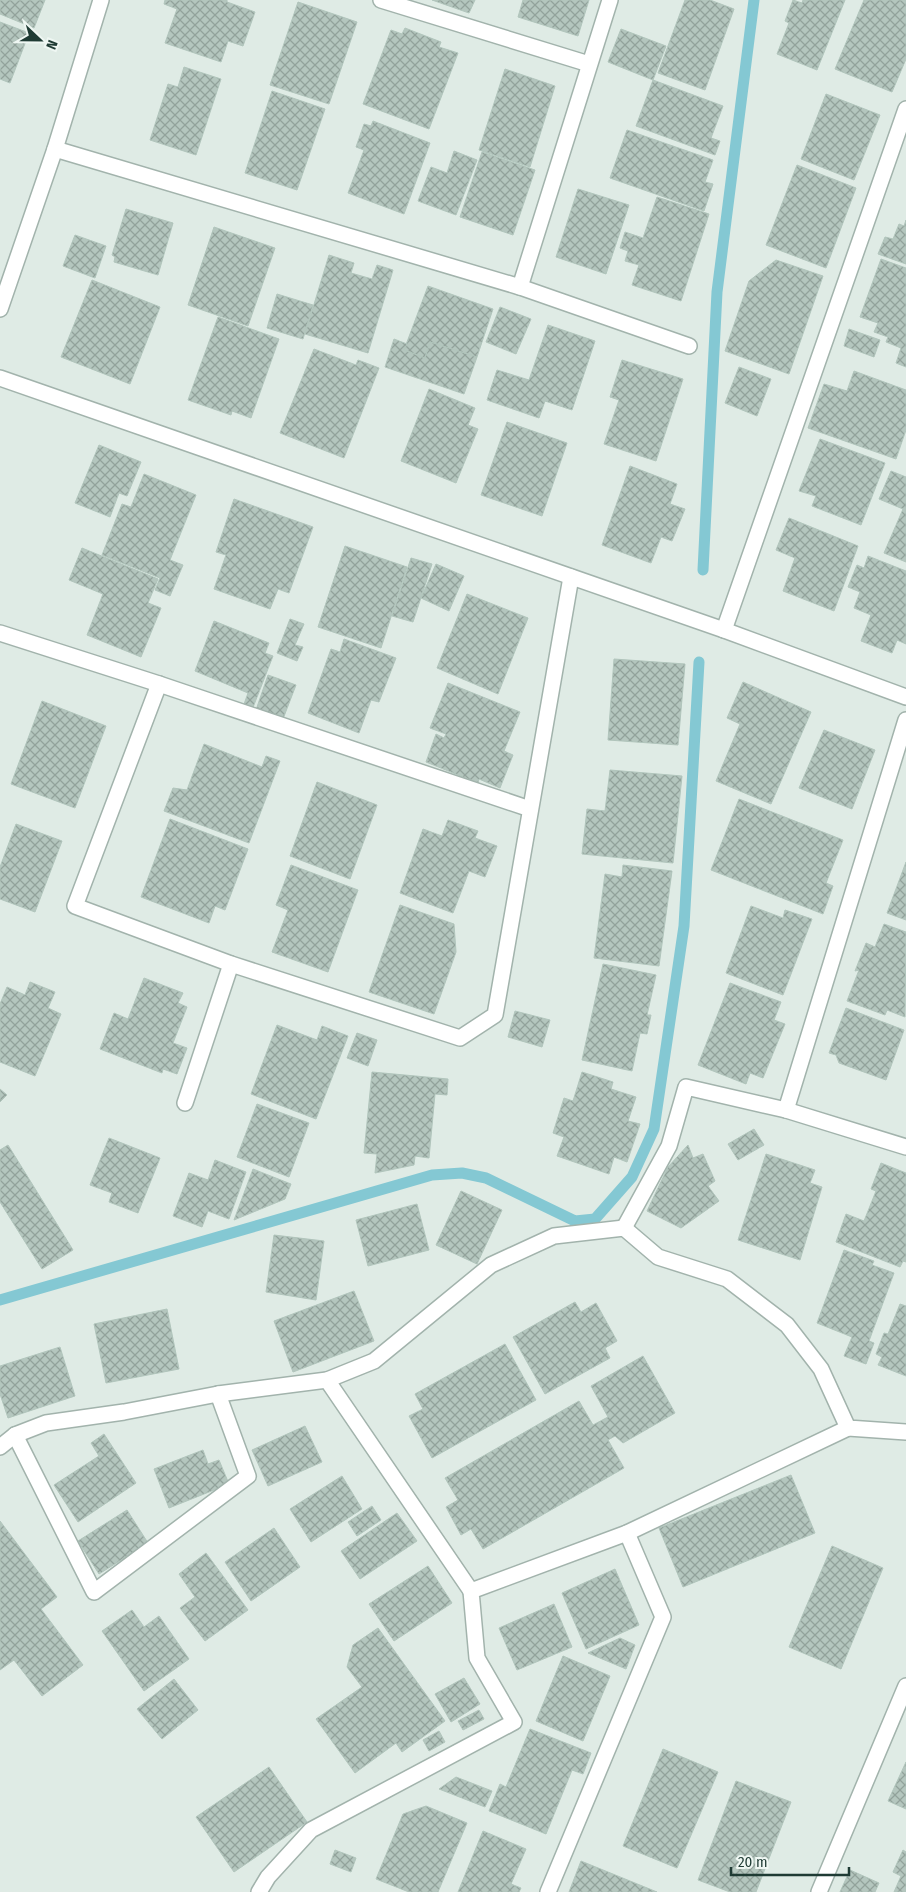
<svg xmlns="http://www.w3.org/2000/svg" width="906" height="1892" font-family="'Fira Sans Condensed',sans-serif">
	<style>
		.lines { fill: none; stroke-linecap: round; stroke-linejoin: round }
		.stream { stroke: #84c8d3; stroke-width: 11 }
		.building { fill: url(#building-cross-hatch); stroke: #b1c5bc }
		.minor-casing { stroke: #a2b3ac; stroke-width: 18 }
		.minor { stroke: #fff; stroke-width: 15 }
	</style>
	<defs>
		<pattern id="building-cross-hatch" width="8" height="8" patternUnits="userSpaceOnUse" patternTransform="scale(1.25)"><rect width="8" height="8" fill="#b4c6be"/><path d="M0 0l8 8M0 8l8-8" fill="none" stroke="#92a29b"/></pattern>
	</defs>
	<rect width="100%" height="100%" fill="#dfebe5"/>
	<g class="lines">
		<g class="stream">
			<path d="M703,570L717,292L754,0"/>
			<path d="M0,1300L432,1175L462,1173L486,1178L575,1221L595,1219L632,1177L654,1129L684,926L699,662"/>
		</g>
	</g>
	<g class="building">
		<path d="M0,0H45L34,28L0,14Z"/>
		<path d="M165,0H227V2L255,12L243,46L228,41L221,62L165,43L177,9L164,4Z"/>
		<path d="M432,0H475L469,13Z"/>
		<path d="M523,0H589L578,36L518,17Z"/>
		<path d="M685,0H710L734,9L705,90L658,73Z"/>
		<path d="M793,0L802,3L803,0H845L817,70L777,54L789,23L785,21Z"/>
		<path d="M864,0H906V59L892,92L835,69Z"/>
		<path d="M298,2L357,22L329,104L270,85Z"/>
		<path d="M0,22L29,33L10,83L0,79Z"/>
		<path d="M405,28L441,42L439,47L458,53L429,129L363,104L391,30L402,34Z"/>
		<path d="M621,29L666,46L653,80L608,62Z"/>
		<path d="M184,67L221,79L196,155L150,140L168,84L178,87Z"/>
		<path d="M505,69L555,86L530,167L479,150Z"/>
		<path d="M653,80L723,106L711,138L720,141L715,155L636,126Z"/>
		<path d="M272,91L325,109L297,190L245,173Z"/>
		<path d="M826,94L880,115L854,180L801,159Z"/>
		<path d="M373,121L430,143L404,214L348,193L364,150L356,147L364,124L371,126Z"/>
		<path d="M627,130L713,160L705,182L713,184L704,211L610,178Z"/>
		<path d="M454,151L477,160L456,215L418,201L431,167L447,173Z"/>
		<path d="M482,152L535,170L513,235L460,217Z"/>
		<path d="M797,165L856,188L826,268L766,245Z"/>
		<path d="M578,189L629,205L606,274L556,257Z"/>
		<path d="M657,197L709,214L681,301L632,285L639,265L625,261L628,251L620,248L625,232L643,238Z"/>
		<path d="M126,209L173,223L158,275L114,262L115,257L112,255Z"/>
		<path d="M906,220V264L878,254L885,237L893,239L899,224L904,226Z"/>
		<path d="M214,227L275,248L248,326L188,305Z"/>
		<path d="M75,235L106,246L95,278L63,266Z"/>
		<path d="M329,255L354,263L351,273L372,279L377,265L393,270L368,353L305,334Z"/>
		<path d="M881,259L906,268V367L896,363L901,348L886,342L888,337L874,332L878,323L860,317Z"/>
		<path d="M776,260L823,276L789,374L725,351L749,281Z"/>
		<path d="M92,280L160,307L130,384L61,357Z"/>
		<path d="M428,286L493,309L477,357L430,342L425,358L404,350Z"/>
		<path d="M277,294L313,305L303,339L267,328Z"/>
		<path d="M500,307L531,319L516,354L486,342Z"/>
		<path d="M218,317L279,339L251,418L232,411L231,415L188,400Z"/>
		<path d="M548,325L595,341L572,410L545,401L539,418L487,400L497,370L529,380Z"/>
		<path d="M849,329L880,340L874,357L844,346Z"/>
		<path d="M394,339L407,344L404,350L425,358L430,342L477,357L464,394L385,367Z"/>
		<path d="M314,349L356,365L358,360L379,368L344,458L280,433Z"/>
		<path d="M622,360L683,379L656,461L604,444L619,400L610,397Z"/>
		<path d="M739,367L771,379L757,416L725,403Z"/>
		<path d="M854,371L906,390V430L896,459L808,428L824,384L847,391Z"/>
		<path d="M429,389L475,408L468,425L478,429L456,483L401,461Z"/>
		<path d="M507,422L567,443L542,516L481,495Z"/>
		<path d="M820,439L885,463L861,525L812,506L816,496L799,491Z"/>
		<path d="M99,445L141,462L127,496L119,493L110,517L75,503Z"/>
		<path d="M630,466L677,484L670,504L685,509L672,541L661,537L651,563L602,545Z"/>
		<path d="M891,471L906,477V562L884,553L903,509L879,499Z"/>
		<path d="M144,474L196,495L170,560L183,565L170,596L155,590L160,578L102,555L122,504L131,507Z"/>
		<path d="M234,499L313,527L289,593L278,589L270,609L214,589L226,555L216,552Z"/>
		<path d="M789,518L858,546L834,611L783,591L795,558L776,550Z"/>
		<path d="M345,546L407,567L381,648L318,627Z"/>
		<path d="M82,548L158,579L148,603L161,608L141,657L87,635L103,594L69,580Z"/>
		<path d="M868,556L906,571V644L897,640L892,653L861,641L871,615L854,608L860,592L848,587L857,565L864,568Z"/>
		<path d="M411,558L432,564L413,622L392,616Z"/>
		<path d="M436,564L464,576L449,611L421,598Z"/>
		<path d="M467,594L528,618L498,694L437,668Z"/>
		<path d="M290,619L304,624L295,645L303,647L297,661L277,653Z"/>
		<path d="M214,621L269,643L265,653L273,656L252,710L243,707L248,693L195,671Z"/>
		<path d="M344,639L396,658L379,702L371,700L359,733L308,713L331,649L340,652Z"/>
		<path d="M614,659L685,664L678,745L608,740Z"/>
		<path d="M268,675L296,685L283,719L256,710Z"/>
		<path d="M743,682L811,712L771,804L716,781L740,724L727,718Z"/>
		<path d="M448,683L520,712L504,751L513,755L500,788L479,779L478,783L426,762L436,734L444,738L446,734L430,728Z"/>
		<path d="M42,701L106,726L75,808L11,784Z"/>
		<path d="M824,730L875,750L852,809L799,788Z"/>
		<path d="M204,744L262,767L266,756L280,761L249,843L164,811L173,788L187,790Z"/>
		<path d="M610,770L682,776L673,863L582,854L587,809L605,811Z"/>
		<path d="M317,782L377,805L350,879L290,856Z"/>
		<path d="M739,799L843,840L826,883L833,886L823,914L711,870Z"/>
		<path d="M170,819L248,849L225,910L215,906L209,923L141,897Z"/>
		<path d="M448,820L478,831L475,838L497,846L485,877L469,871L453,913L400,893L423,829L442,836Z"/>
		<path d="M16,824L62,841L35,912L0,899V867Z"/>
		<path d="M906,862V920L887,913Z"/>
		<path d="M291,865L358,890L328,972L272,952L288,910L276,905Z"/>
		<path d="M623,865L672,871L659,966L594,958L605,874L622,877Z"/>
		<path d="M400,905L454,924L456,952L434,1014L369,992Z"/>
		<path d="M751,906L783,918L785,910L812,919L783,995L726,973Z"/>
		<path d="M884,924L906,932L905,1017L887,1010L885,1015L847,1001L859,970L855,971L866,943L875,947Z"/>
		<path d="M603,964L656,975L647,1015H651L647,1034L640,1033L632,1071L582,1060Z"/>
		<path d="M144,978L183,993L178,1003L187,1007L173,1043L187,1048L177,1074L163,1069L162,1073L100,1049L114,1013L128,1019Z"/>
		<path d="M30,982L55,992L48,1008L61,1014L35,1076L0,1062V1004L7,987L25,995Z"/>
		<path d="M730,983L781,1002L774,1020L785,1024L763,1078L750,1073L746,1084L698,1065Z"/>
		<path d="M846,1008L904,1030L886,1080L839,1063L836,1055L829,1053Z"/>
		<path d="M515,1011L550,1020L542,1047L508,1037Z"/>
		<path d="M277,1025L317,1040L322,1026L348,1036L316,1119L251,1094Z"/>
		<path d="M357,1033L377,1040L368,1066L347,1058Z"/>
		<path d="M372,1072L448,1079L447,1095L435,1094L429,1158L415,1156L414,1165L375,1173L377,1154L364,1153Z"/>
		<path d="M582,1072L613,1082L611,1089L636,1097L628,1121L640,1124L627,1162L614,1157L609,1174L557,1156L564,1137L553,1133L564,1098L573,1101Z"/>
		<path d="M0,1089L7,1095L0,1102Z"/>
		<path d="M257,1104L309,1123L289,1177L237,1157Z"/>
		<path d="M754,1129L764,1145L738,1160L728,1144Z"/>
		<path d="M109,1138L160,1158L138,1213L109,1202L112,1193L90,1185Z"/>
		<path d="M8,1145L73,1250L42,1269L0,1202V1150Z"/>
		<path d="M688,1145L693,1158L703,1154L715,1181L708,1186L719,1201L681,1228L647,1211L668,1167Z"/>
		<path d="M766,1154L815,1170L810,1183L822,1187L800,1260L738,1240Z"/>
		<path d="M215,1160L246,1172L229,1219L208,1211L202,1227L173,1216L189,1173L208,1180Z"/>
		<path d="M881,1163L906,1173V1262L903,1261L900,1267L836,1242L846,1214L864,1221L876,1191L871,1189Z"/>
		<path d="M253,1169L291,1184L285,1199L234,1220Z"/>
		<path d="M461,1191L502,1210L477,1264L436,1245Z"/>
		<path d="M417,1204L429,1250L368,1266L356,1220Z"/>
		<path d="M274,1235L324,1241L316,1300L266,1292Z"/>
		<path d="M844,1250L874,1261L872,1265L894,1273L869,1341L874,1343L866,1364L844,1356L852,1337L817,1323Z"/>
		<path d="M354,1291L374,1341L293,1372L274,1321Z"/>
		<path d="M575,1302L581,1312L596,1303L617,1341L605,1348L610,1358L545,1394L513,1337Z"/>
		<path d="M900,1304L906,1306V1376L878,1365L882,1357L876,1354L884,1333L888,1334Z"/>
		<path d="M167,1309L179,1369L106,1383L94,1324Z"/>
		<path d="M505,1344L536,1400L432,1458L409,1416L423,1409L415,1394Z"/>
		<path d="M60,1347L75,1396L8,1418L0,1394V1366Z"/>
		<path d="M643,1356L675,1413L623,1443L615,1436L608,1440L624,1468L483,1549L471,1529L461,1535L446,1507L458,1500L445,1478L579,1401L593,1425L608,1417L591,1386Z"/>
		<path d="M305,1426L322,1462L268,1486L252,1450Z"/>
		<path d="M104,1434L136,1483L78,1522L54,1485L99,1456L91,1443Z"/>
		<path d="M203,1450L208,1464L219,1460L229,1484L169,1508L154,1469Z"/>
		<path d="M791,1475L815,1533L683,1587L659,1528Z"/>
		<path d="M342,1476L362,1509L311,1542L290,1509Z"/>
		<path d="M372,1506L381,1520L357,1536L348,1522Z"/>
		<path d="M127,1510L148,1543L99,1574L78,1541Z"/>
		<path d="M397,1513L417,1541L360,1579L341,1551Z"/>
		<path d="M0,1521L57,1597L41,1609L83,1665L42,1696L14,1660L0,1670Z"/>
		<path d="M274,1528L300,1567L251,1601L225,1562Z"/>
		<path d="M832,1546L883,1568L841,1669L789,1647Z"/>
		<path d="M206,1553L248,1610L205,1641L180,1608L195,1597L179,1574Z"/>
		<path d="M428,1566L452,1603L394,1641L369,1604Z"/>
		<path d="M615,1569L639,1625L586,1649L562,1593Z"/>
		<path d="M554,1604L572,1647L517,1670L499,1628Z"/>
		<path d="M132,1610L144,1627L159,1616L189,1659L144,1691L102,1631Z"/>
		<path d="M378,1628L445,1721L402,1752L396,1743L355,1773L316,1719L362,1687L347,1667L353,1645Z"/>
		<path d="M620,1638L635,1645L626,1669L588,1653Z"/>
		<path d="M563,1656L610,1676L583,1741L536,1721Z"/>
		<path d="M464,1678L480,1704L451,1722L435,1694Z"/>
		<path d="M174,1679L198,1710L162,1739L137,1709Z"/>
		<path d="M479,1710L484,1719L463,1730L458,1721Z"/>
		<path d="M530,1729L591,1753L583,1774L572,1770L546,1834L489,1811L500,1784L506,1787Z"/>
		<path d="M439,1731L445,1742L429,1751L423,1740Z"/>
		<path d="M663,1749L718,1772L677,1868L623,1846Z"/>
		<path d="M906,1762V1809L888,1801Z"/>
		<path d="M269,1767L307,1822L234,1872L196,1817Z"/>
		<path d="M456,1777L492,1791L485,1807L439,1789Z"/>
		<path d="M736,1781L791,1802L756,1892H730L698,1880Z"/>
		<path d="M426,1806L467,1823L438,1892H409L376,1879L403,1814Z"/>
		<path d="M483,1831L526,1849L511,1884L521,1888L519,1892H458Z"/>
		<path d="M335,1850L356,1858L351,1872L330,1864Z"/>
		<path d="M903,1850L906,1852V1892H894L901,1876L893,1872Z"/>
		<path d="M581,1861L657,1892H569Z"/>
		<path d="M850,1870L879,1883L875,1892H840Z"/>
	</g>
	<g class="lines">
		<defs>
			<g id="minor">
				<path d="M381,0L589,64"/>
				<path d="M55,149L520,287L689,346"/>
				<path d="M520,287L610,0"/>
				<path d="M0,309L55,149L101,0"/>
				<path d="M0,378L724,630L906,697"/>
				<path d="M724,630L906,109"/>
				<path d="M0,633L159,684L530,809"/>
				<path d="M159,684L75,906L231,964L460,1038L495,1015L571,577"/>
				<path d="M185,1103L231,964"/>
				<path d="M786,1110L906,720"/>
				<path d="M624,1228L669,1146L686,1087L786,1110L906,1147"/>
				<path d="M327,1380L471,1591"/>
				<path d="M15,1435L94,1592L248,1476L218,1394"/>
				<path d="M0,1447L15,1435L46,1423L124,1412L218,1394L327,1380L374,1361L491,1265L554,1236L624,1228L658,1257L727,1279L787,1325L821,1369L848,1428L906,1432"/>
				<path d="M259,1892L268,1877L311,1830L514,1722L477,1658L471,1591L627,1533L848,1428"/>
				<path d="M548,1892L663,1617L627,1533"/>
				<path d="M819,1892L906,1686"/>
			</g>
		</defs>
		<use href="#minor" class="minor-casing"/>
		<use href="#minor" class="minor"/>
	</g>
	<g transform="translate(40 40) rotate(112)" stroke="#eff7f3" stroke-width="4" paint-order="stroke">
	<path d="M0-4L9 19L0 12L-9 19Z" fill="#1f3b34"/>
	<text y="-8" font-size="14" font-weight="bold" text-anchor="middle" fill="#1f3b34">N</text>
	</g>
	<path d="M731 1867v8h118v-8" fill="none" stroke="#1f3b34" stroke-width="2.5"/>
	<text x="738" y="1867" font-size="15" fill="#1f3b34" stroke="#eff7f3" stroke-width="4" paint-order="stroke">20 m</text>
</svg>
